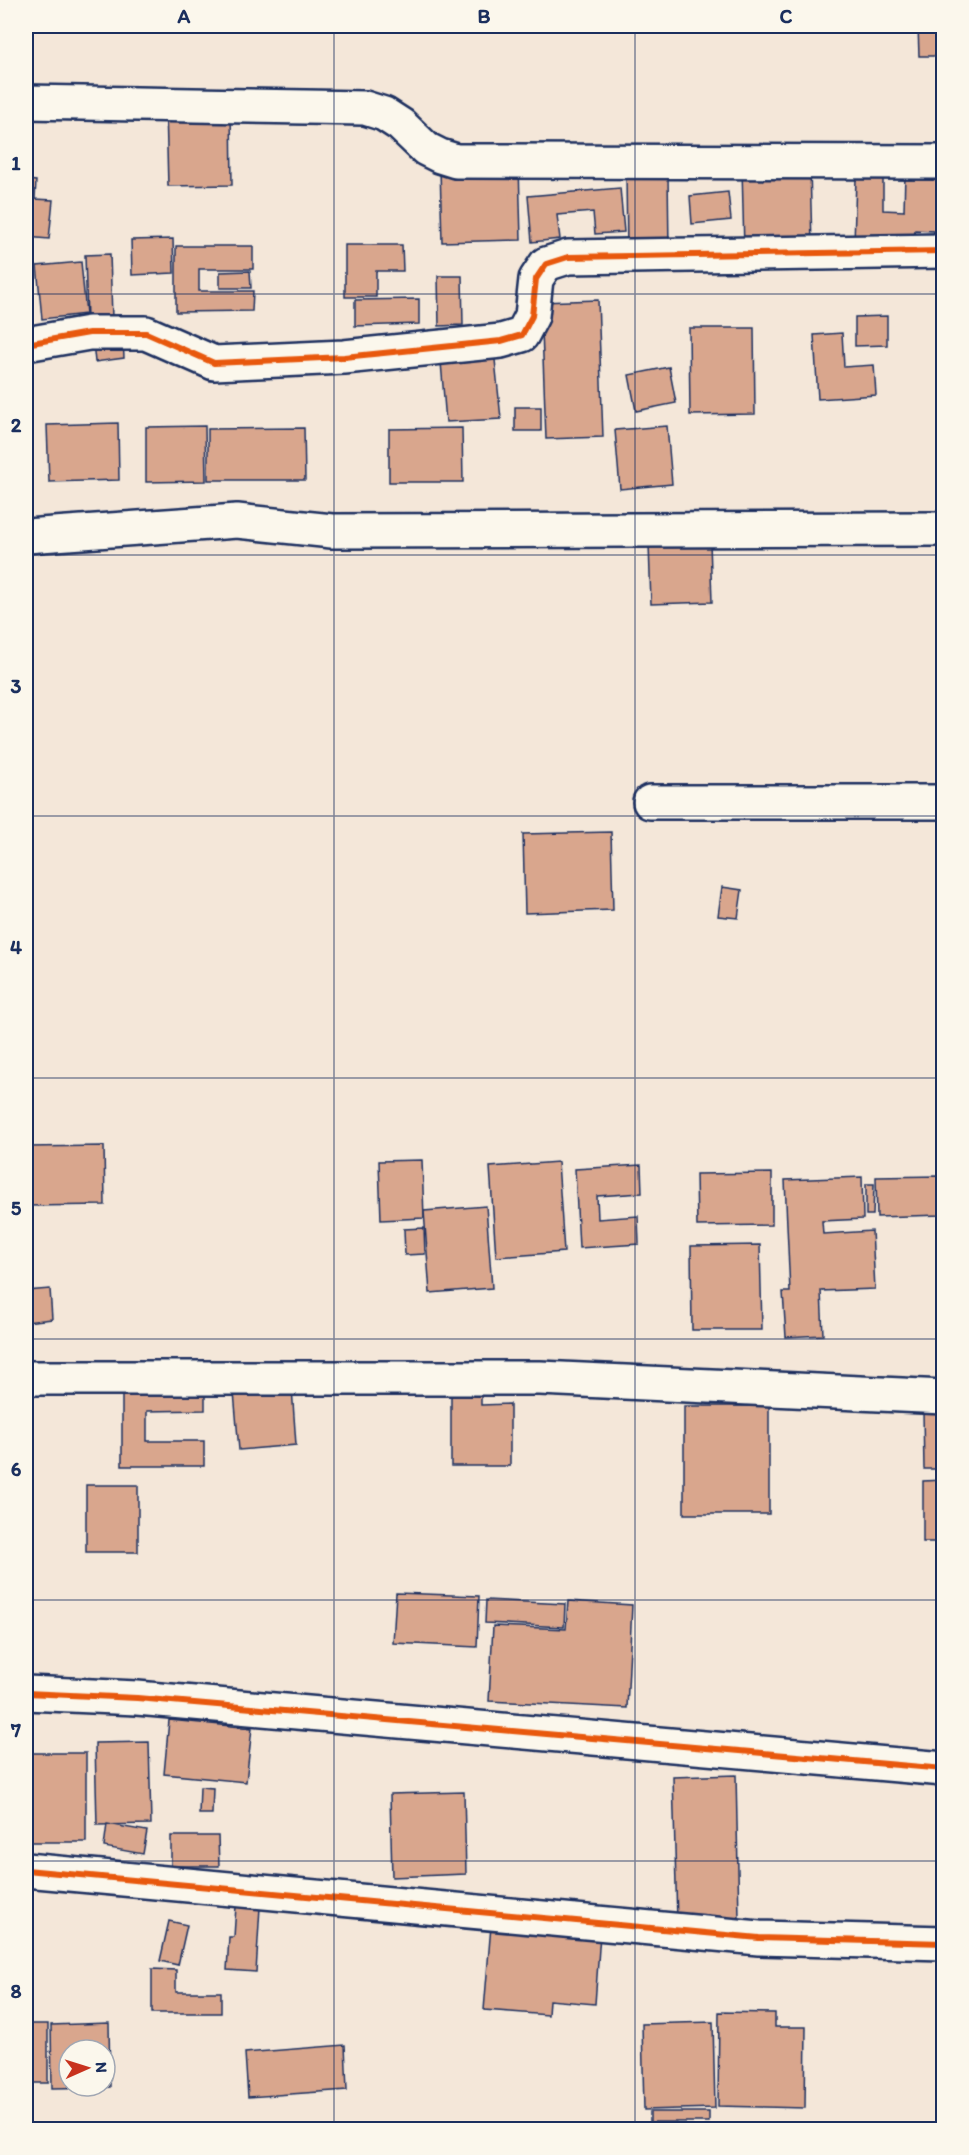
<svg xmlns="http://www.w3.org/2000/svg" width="969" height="2155" font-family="Itim,sans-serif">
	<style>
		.building { fill: #d9a68d; stroke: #1b2f5e; stroke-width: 1.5; fill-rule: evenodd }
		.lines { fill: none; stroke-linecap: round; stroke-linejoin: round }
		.minor-casing { stroke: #1b2f5e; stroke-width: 38 }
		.minor { stroke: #fbf7ec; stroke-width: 33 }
		.cycleway-casing { stroke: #fbf7ec; stroke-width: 10 }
		.cycleway { stroke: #e8590c; stroke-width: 6 }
		.grid { fill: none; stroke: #1b2f5e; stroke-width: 1.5; stroke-opacity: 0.55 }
		.neatline { fill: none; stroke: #1b2f5e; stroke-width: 2 }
		.grid-label { font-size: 20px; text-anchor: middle; font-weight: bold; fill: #1b2f5e }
	</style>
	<rect width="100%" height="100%" fill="#f4e7d9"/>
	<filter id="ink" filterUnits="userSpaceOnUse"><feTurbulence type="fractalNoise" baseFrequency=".0167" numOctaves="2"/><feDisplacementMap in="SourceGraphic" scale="12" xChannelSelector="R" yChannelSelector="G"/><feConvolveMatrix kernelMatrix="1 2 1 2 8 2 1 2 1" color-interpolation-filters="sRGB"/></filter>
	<g filter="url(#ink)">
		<g class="building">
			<path d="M918,26H944V56H919Z"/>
			<path d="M166,109H231L232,185L168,186Z"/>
			<path d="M519,166L521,240L442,242L440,168Z"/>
			<path d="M810,166L812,247L744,249L742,168Z"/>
			<path d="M626,174H668L669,251H627Z"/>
			<path d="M905,174L944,176V246L933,247L934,231L915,230L913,246L854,244L856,178L883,179V210L904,211Z"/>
			<path d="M26,180L36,181L35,199L53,200L49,239L26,237Z"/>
			<path d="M620,188L624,232L595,234L593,212L557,215L560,239L532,242L528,196Z"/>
			<path d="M728,192L731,220L692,224L690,196Z"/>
			<path d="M173,239L174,273L132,275L131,240Z"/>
			<path d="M345,245H402L403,271H376V297H345Z"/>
			<path d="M176,246H253V269H199V291H253L252,311L176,312Z"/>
			<path d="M110,254L112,318L87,319L85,255Z"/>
			<path d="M81,262L86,314L42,319L37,266Z"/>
			<path d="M250,271L251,288H220V272Z"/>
			<path d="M438,276H462L463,325L439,326Z"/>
			<path d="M419,299V324L355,326V300Z"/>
			<path d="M598,300L603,437L546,439L541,302Z"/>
			<path d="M887,316V345L855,346V317Z"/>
			<path d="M689,328H754L755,414L690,415Z"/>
			<path d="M842,333L844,367L874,365L876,395L818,399L814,335Z"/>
			<path d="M123,339L124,358L95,362L93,342Z"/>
			<path d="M440,350H494L501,419L446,422Z"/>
			<path d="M669,367L676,403L636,411L629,375Z"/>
			<rect x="515" y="407" width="26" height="24"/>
			<path d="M118,423L119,480L49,482L47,425Z"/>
			<path d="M205,426L206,481L146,482V427Z"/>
			<path d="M667,426L672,484L620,489L615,430Z"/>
			<path d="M304,428L305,480H208V429Z"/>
			<path d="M462,428L463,482H389V429Z"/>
			<path d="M710,542L712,602L651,604L649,544Z"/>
			<path d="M611,832L613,910L525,913L523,834Z"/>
			<path d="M722,887L742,890L738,918L718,916Z"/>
			<path d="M104,1146L105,1205L26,1206V1147Z"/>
			<path d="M422,1160L424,1218L381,1220L379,1161Z"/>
			<path d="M558,1162L564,1252L496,1257L490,1167Z"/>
			<path d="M641,1165L642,1193L597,1196L598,1219L638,1216L639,1244L579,1248L575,1169Z"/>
			<path d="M772,1173V1225L697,1226L696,1174Z"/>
			<path d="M939,1176L941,1215L877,1217L876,1177Z"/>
			<path d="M862,1177L863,1219L822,1221L823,1234L872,1231L875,1289L821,1291L823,1335L786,1337L783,1292H790L785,1180Z"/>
			<path d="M866,1184H874L873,1215H866Z"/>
			<path d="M486,1206L492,1288L430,1293L424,1211Z"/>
			<path d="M424,1228L425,1254L405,1255L404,1229Z"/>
			<path d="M760,1245L762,1330H692L691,1246Z"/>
			<path d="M50,1289L52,1319L26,1322V1291Z"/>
			<path d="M122,1385H205V1410L147,1411V1441H204V1466H122Z"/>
			<path d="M292,1388L296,1445L239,1450L234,1392Z"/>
			<path d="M451,1392H481V1405L510,1404V1466H451Z"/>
			<rect x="684" y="1406" width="85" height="108"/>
			<path d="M944,1410V1469H924L923,1411Z"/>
			<path d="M944,1480V1542H923V1481Z"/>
			<rect x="86" y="1485" width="52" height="67"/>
			<path d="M396,1593L479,1596L477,1647L393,1643Z"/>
			<path d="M486,1600L565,1604L564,1627L485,1623Z"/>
			<path d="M568,1601L632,1605L627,1708L489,1701L493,1626L566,1629Z"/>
			<path d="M169,1720L252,1728L246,1782L164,1774Z"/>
			<path d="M149,1742L151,1824L97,1825L95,1743Z"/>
			<rect x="26" y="1753" width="60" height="89"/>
			<path d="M736,1775L739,1919L677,1921L673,1777Z"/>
			<path d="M200,1787L213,1788L212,1814H199Z"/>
			<path d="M464,1792L466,1874L392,1877L390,1794Z"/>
			<path d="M107,1824L147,1831L143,1854L104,1847Z"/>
			<path d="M171,1836H218L219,1866H171Z"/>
			<path d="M26,1881L30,1948L26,1949Z"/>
			<path d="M236,1906L260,1907L256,1972L227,1970L229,1937H234Z"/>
			<path d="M169,1921L187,1925L178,1965L160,1961Z"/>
			<path d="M491,1926L600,1934L595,2004L549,2000L548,2015L484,2010Z"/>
			<path d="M152,1969L176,1970V1992H221V2013H152Z"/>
			<path d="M719,2012L775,2013V2027H806L805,2108L718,2106Z"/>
			<path d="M713,2022L715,2108L644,2110L642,2024Z"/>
			<path d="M109,2023L110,2087L52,2088L51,2025ZM69,2050H105V2086H69Z"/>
			<rect x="26" y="2024" width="22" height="59"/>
			<path d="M345,2045L347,2090L248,2097L245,2053Z"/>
			<rect x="650" y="2112" width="59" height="10"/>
		</g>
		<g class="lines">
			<defs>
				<g id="minor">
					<path d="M26,102L365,108L384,114L401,125L426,149L440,156L456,161L944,162"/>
					<path d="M26,344L89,333H146L214,363L344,357L501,341L522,335L532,316L536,279L546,264L568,257L944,251"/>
					<path d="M26,536L237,521L332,531L944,529"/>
					<path d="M650,802H944"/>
					<path d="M26,1378H540L944,1397"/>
					<path d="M26,1693L137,1698L944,1769"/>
					<path d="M26,1870L759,1938L944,1943"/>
				</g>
			</defs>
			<use href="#minor" class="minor-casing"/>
			<use href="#minor" class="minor"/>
			<defs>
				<g id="cycleway">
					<path d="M26,344L89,333H146L214,363L344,357L501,341L522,335L532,316L536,279L546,264L568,257L944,251"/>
					<path d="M26,1693L137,1698L944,1769"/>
					<path d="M26,1870L759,1938L944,1943"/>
				</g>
			</defs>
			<use href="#cycleway" class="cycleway-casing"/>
			<use href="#cycleway" class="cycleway"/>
		</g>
	</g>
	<path class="grid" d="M334,26V2130M635,26V2130M26,294H944M26,555H944M26,816H944M26,1078H944M26,1339H944M26,1600H944M26,1861H944"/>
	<rect width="969" height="2155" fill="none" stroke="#fbf7ec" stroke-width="66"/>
	<g transform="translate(87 2068) rotate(87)"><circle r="28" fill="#fbf7ec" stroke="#a1a7b3" stroke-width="1.5"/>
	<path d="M0-4.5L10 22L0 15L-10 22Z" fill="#c8321e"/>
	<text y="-9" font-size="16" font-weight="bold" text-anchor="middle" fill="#1b2f5e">N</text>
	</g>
	<rect x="33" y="33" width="903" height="2089" class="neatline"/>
	<g class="grid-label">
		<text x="184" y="23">A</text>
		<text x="484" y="23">B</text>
		<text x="786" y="23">C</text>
		<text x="16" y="170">1</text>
		<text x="16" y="432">2</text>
		<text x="16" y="693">3</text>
		<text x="16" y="954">4</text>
		<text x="16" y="1215">5</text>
		<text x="16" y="1476">6</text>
		<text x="16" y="1737">7</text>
		<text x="16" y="1998">8</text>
	</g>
</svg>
